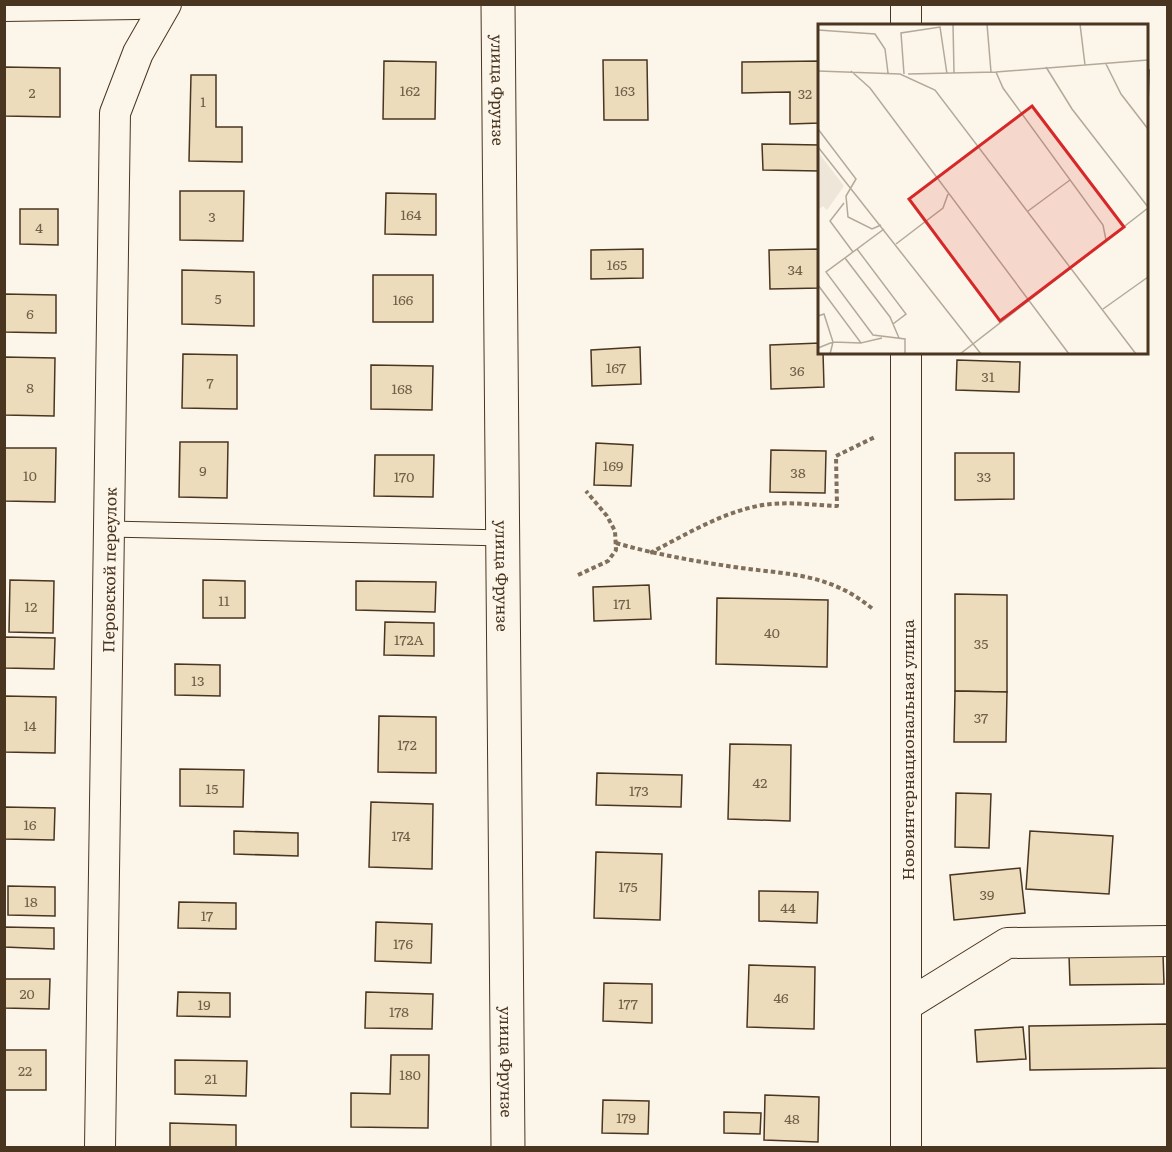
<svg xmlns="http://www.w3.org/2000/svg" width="1172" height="1152" font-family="Literata,serif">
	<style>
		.building { fill: #ecdcbc; stroke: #4a3520; stroke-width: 1.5 }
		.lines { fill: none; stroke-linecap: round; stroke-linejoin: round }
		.lane-casing { stroke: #4a3520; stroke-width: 17 }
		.street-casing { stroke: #4a3520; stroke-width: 32 }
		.secondary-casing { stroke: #4a3520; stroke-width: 35 }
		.path { stroke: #7f6f5c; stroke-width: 4; stroke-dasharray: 4.5 3; stroke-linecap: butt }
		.lane { stroke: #fbf6e9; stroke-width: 15 }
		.street { stroke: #fbf6e9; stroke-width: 30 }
		.secondary { stroke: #fbf6e9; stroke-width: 33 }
		.labels { text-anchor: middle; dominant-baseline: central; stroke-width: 4.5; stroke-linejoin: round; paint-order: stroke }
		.number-label { font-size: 14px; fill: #725f47 }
		.street-label { font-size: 16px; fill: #4a3520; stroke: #fbf6e9 }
		.inset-road { fill: none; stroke: #b4a999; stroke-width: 1.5 }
		.view { fill: #d62828; fill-opacity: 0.15; stroke: #d62828; stroke-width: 3 }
		.inset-edge { fill: none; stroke: #4a3520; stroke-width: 3 }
	</style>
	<rect width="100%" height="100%" fill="#fbf6e9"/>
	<g class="building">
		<path d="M603,60H647L648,120H604Z"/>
		<path d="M384,61L436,62L435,119H383Z"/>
		<path d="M820,61V123L790,124V92L742,93V62Z"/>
		<path d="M4,67L60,68V117L4,116Z"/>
		<path d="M1146,70H1149L1148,108H1146Z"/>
		<path d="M191,75H216V127H242V162L189,161Z"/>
		<path d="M762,144L820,145V171L763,170Z"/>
		<path d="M180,191H244L243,241L180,240Z"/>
		<path d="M386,193L436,194V235L385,234Z"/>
		<path d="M20,209H58V245L20,244Z"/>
		<path d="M643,249V278L591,279V250Z"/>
		<path d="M820,249V288L770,289L769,250Z"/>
		<path d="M182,270L254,272V326L182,324Z"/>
		<rect x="373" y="275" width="60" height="47"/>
		<path d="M4,294L56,295V333L4,332Z"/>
		<path d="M820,343V352H823L824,387L771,389L770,345Z"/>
		<path d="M640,347L641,384L592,386L591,350Z"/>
		<path d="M183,354L237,355V409L182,408Z"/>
		<path d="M4,357L55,358L54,416L4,415Z"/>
		<path d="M957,360L1020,362L1019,392L956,390Z"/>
		<path d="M371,365L433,366L432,410L371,409Z"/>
		<path d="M180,442H228L227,498L179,497Z"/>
		<path d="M596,443L633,445L631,486L594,485Z"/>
		<path d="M4,448H56L55,502L4,501Z"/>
		<path d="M771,450L826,451L825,493L770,492Z"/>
		<path d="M955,453H1014V499L955,500Z"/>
		<path d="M375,455H434L433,497L374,496Z"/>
		<path d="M10,580L54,581L53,633L9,632Z"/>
		<path d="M203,580L245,581V618H203Z"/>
		<path d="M356,581L436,582L435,612L356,610Z"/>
		<path d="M649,585L651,619L594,621L593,587Z"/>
		<path d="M955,594L1007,595V692L955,691Z"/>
		<path d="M717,598L828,600L827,667L716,664Z"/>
		<path d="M385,622L434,623V656L384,655Z"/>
		<path d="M4,637L55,638L54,669L4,668Z"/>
		<path d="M175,664L220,665V696L175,695Z"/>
		<path d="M955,691L1007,692L1006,742H954Z"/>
		<path d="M4,696L56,697L55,753L4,752Z"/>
		<path d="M379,716L436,717V773L378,772Z"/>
		<path d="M730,744L791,745L790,821L728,819Z"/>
		<path d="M180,769L244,770L243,807L180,806Z"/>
		<path d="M597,773L682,775L681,807L596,805Z"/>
		<path d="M956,793L991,794L989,848L955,847Z"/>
		<path d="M371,802L433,804L432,869L369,867Z"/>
		<path d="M4,807L55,808L54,840L4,839Z"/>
		<path d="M234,831L298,833V856L234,854Z"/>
		<path d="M1030,831L1113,836L1109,894L1026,889Z"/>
		<path d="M596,852L662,854L660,920L594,918Z"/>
		<path d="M1020,868L1025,913L954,920L950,875Z"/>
		<path d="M8,886L55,887V916L8,915Z"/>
		<path d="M759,891L818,892L817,923L759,921Z"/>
		<path d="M179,902L236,903V929L178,928Z"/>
		<path d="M376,922L432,924L431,963L375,961Z"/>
		<path d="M4,927L54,928V949L4,947Z"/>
		<path d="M1163,954L1164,984L1070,985L1069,955Z"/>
		<path d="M749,965L815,967L814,1029L747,1027Z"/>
		<path d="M4,979H50L49,1009L4,1008Z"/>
		<path d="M604,983L652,984V1023L603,1021Z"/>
		<path d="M178,992L230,993V1017L177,1016Z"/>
		<path d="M366,992L433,994L432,1029L365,1028Z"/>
		<path d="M1168,1024V1068L1030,1070L1029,1026Z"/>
		<path d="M1023,1027L1026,1059L977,1062L975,1030Z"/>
		<rect x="4" y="1050" width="42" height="40"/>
		<path d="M391,1055H429L428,1128L351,1127V1093L390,1094Z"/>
		<path d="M175,1060L247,1061L246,1096L175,1094Z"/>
		<path d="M765,1095L819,1097L818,1142L764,1140Z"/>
		<path d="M603,1100L649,1101L648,1134L602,1133Z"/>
		<path d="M724,1112L761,1113L760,1134L724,1133Z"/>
		<path d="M170,1123L236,1125V1148H170Z"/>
	</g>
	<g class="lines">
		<defs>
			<path id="lane" d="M109,529L504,538"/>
			<g id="street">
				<path d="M906,4V26"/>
				<path d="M4,6L137,4"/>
				<path d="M907,1005L1007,943L1168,941"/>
				<path id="s1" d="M100,1148L115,113L138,53L166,4"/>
				<path d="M906,1148V352"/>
			</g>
			<g id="secondary">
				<path id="s2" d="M498,4L508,1148"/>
			</g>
		</defs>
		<use href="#lane" class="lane-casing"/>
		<use href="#street" class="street-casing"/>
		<use href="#secondary" class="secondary-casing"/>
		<g class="path">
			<path d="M616,543C654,554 694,561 734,567C788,575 829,572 874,610"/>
			<path d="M650,553C687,534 729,508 771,504C793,502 815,505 837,506L836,456L875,437"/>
			<path d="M578,575L608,561L616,550L615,531L607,516L586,491"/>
		</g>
		<use href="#lane" class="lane"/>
		<use href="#street" class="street"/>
		<use href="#secondary" class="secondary"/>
	</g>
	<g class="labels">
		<g class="number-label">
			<text x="410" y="90">162</text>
			<text x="625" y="90">163</text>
			<text x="32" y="92">2</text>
			<text x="805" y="93">32</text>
			<text x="203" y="101">1</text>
			<text x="411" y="214">164</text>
			<text x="212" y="216">3</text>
			<text x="39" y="227">4</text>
			<text x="617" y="264">165</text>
			<text x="795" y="269">34</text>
			<text x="218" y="298">5</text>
			<text x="403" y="299">166</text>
			<text x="30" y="313">6</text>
			<text x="616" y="367">167</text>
			<text x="797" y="370">36</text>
			<text x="988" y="376">31</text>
			<text x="210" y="382">7</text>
			<text x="30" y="387">8</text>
			<text x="402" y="388">168</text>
			<text x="613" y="465">169</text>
			<text x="203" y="470">9</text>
			<text x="798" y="472">38</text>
			<text x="30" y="475">10</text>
			<text x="404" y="476">170</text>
			<text x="984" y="476">33</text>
			<text x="224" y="600">11</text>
			<text x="622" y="603">171</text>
			<text x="31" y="606">12</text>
			<text x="772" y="632">40</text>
			<text x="409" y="639">172А</text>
			<text x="981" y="643">35</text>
			<text x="198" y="680">13</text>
			<text x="981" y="717">37</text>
			<text x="30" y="725">14</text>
			<text x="407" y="744">172</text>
			<text x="760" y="782">42</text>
			<text x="212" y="788">15</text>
			<text x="639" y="790">173</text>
			<text x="30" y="824">16</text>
			<text x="401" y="835">174</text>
			<text x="628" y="886">175</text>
			<text x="987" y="894">39</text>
			<text x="31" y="901">18</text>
			<text x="788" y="907">44</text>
			<text x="207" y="915">17</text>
			<text x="403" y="943">176</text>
			<text x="27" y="993">20</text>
			<text x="781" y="997">46</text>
			<text x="628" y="1003">177</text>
			<text x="204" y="1004">19</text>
			<text x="399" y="1011">178</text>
			<text x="25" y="1070">22</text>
			<text x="410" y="1074">180</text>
			<text x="211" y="1078">21</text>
			<text x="626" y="1117">179</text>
			<text x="792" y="1118">48</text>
		</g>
		<g class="street-label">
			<text stroke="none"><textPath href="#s2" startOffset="86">улица Фрунзе</textPath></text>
			<text stroke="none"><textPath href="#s1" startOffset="578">Перовской переулок</textPath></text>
			<text stroke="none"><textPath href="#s2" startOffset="572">улица Фрунзе</textPath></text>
			<text transform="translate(907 750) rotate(-90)">Новоинтернациональная улица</text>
			<text stroke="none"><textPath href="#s2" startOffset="1058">улица Фрунзе</textPath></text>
		</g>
	</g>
	<g transform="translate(818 24)">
		<rect width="330" height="330" fill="#fbf6e9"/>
		<path d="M0,128L26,162L9,186L5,182L0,186Z" fill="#ede6d9"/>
		<path class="inset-road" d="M135,0L136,49M169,0L173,48M262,0L267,41M0,6L57,10L67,25L70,49M288,40L303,70L330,105M228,43L254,85L330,183M0,47L82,50L117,66L318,330M33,47L52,64L251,330M178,48L185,64L285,201L288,216M86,50L83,9L122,3L129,50M90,50L178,48L330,36M0,105L38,155L28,172L30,193L54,205L63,201M0,123L163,330M26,179L12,197L35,228M210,187L252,156M66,205L8,248L55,311L87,315V330M78,220L125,184L130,170M39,225L88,290L75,300M27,234L72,293L81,314M0,261L43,319L64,314M285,285L330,253M0,292L6,290L15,318L0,324M12,330L15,318L43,319M142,330L330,184"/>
		<path class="view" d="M214,82L306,203L182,297L91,175Z"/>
		<rect width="330" height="330" class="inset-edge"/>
	</g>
	<rect width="1172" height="1152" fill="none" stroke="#4a3520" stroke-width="12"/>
</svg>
